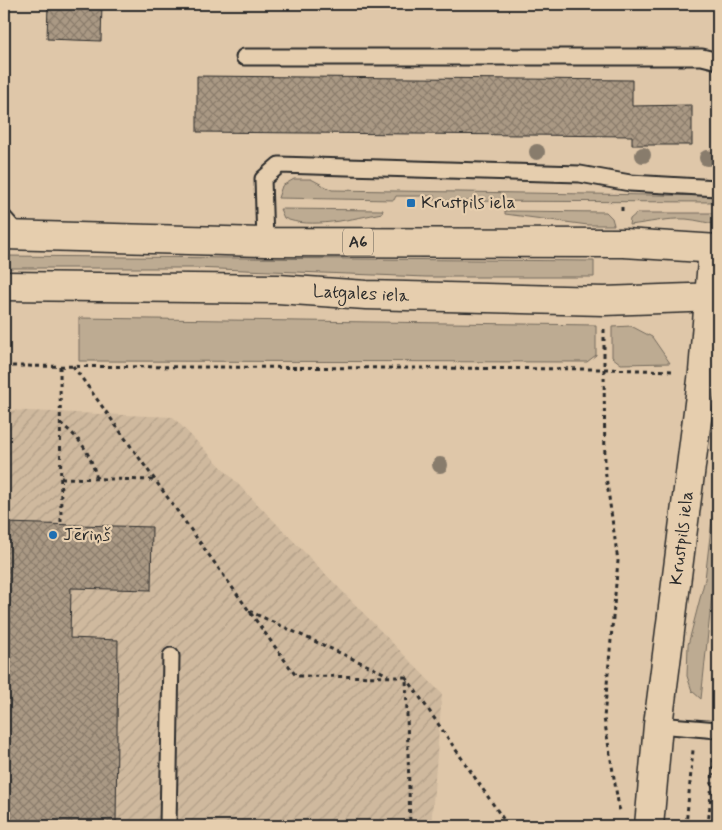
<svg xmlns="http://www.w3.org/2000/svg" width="722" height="830" font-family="Mynerve,sans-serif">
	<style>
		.industrial { fill: url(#industrial-furrows) }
		.grass { fill: #bdab92; stroke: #746b5e }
		.building { fill: url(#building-cross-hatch); stroke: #2b2b2b }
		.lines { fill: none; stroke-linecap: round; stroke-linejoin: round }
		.service-casing { stroke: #2b2b2b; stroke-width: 19 }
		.tertiary-casing { stroke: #2b2b2b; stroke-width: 31 }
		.trunk-casing { stroke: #2b2b2b; stroke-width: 31 }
		.path { stroke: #2b2b2b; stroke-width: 3; stroke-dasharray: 4 4; stroke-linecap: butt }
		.service { stroke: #e6ceae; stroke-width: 15 }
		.tertiary { stroke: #e6ceae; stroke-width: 28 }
		.trunk { stroke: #e6ceae; stroke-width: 28 }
		.tree { fill: #887c6c }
		.poi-dot { fill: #1f6fb2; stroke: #e6ceae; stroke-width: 2 }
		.labels { text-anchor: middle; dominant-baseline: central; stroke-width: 4.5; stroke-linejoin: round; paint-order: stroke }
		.shield { fill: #e6ceae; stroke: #635c52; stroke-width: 1 }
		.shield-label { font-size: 16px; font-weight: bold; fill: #2b2b2b }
		.poi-label { font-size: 18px; fill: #2b2b2b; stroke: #e6ceae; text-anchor: start }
		.street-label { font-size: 18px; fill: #2b2b2b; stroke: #e6ceae }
	</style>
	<defs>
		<pattern id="industrial-furrows" width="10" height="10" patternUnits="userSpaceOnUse" patternTransform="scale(1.25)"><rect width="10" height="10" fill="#cfb99e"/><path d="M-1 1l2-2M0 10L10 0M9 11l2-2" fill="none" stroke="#b29f88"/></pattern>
		<pattern id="building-cross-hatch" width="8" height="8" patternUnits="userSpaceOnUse" patternTransform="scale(1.25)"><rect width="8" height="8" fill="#aa9984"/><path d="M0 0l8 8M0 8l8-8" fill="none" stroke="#8b7d6c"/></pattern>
	</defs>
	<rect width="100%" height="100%" fill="#dfc7a9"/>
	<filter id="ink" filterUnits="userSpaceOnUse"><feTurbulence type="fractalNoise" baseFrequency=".02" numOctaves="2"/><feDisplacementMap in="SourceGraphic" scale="10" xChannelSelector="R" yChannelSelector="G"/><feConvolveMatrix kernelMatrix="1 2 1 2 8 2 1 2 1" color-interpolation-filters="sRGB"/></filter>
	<g filter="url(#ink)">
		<path class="industrial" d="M4,410L173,417L442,694L431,826H4Z"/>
		<g class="grass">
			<path d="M294,179H311L332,190L718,196V202L435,201V196H396L394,200L278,198L282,186Z"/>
			<path d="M280,209L383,210L382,213C356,218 309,230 284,218Z"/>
			<path d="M505,211L606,212L612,218L614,225H588L505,214Z"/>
			<path d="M637,213H718V225C708,223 697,220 686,219C667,218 648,223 629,225L630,219Z"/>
			<path d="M4,256L594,261V277H426L193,268H4Z"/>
			<path d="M79,318L596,325V355L587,362L79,361Z"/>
			<path d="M631,326L652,337L670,363L621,364L612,357V327Z"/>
			<path d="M718,468V538L701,699L692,691L687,676L688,645L705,579Z"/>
		</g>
		<g class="building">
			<path d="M48,4H102L101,41L47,39Z"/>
			<path d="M197,76L632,80V106L692,105V145H632V136L197,132Z"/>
			<path d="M4,523L152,527L151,590L71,588L70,638L118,640L116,826H4Z"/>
		</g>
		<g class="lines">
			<defs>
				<g id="service">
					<path d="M244,57H702L718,61"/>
					<path d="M4,218L19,235"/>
					<path d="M265,242L263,179L279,165L580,174L630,183L718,188"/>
					<path d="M658,725L718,730"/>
					<path d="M168,826L171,656"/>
				</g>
				<path id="tertiary" d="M649,826L658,725L703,372L713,249"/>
				<g id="trunk">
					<path d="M4,235L265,242L624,243L718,249"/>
					<path d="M4,286L278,289L366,295L604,301L718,297"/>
				</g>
			</defs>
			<use href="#service" class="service-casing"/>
			<use href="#tertiary" class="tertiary-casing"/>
			<use href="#trunk" class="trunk-casing"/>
			<g class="path">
				<path d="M622,207V215"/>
				<path d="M604,329V369L605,469L618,561L604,718L619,808L621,812"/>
				<path d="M4,366L604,369L675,371"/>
				<path d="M60,366L61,525"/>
				<path d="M73,366L296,676L406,677L410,826"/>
				<path d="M60,423C82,440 90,453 97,479"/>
				<path d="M61,478L154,480"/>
				<path d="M249,611L388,675"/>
				<path d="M406,677L508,826"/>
				<path d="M686,826L693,750"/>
				<path d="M708,826L715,750"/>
			</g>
			<use href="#service" class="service"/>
			<use href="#tertiary" class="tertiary"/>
			<use href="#trunk" class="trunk"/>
		</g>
		<g class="tree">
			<circle cx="537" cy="152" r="8"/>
			<circle cx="643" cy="155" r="8"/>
			<circle cx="707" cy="158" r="8"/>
			<circle cx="440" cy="465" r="8"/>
		</g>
	</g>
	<g class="poi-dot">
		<rect x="406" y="198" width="10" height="10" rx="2.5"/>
		<circle cx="53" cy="535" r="5"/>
	</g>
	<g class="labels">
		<rect class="shield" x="343" y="228.5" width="30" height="27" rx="4"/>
		<g class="shield-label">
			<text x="358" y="242">A6</text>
		</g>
		<g class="poi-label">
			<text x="421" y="203">Krustpils iela</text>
			<text x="63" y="535">Jēriņš</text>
		</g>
		<g class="street-label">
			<text transform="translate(361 294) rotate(3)">Latgales iela</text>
			<text transform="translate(682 538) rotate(-83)">Krustpils iela</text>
		</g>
	</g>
	<rect width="722" height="830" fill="none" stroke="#e6ceae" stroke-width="20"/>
	<rect x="10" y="10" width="702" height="810" fill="none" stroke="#2b2b2b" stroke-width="2" filter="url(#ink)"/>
</svg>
